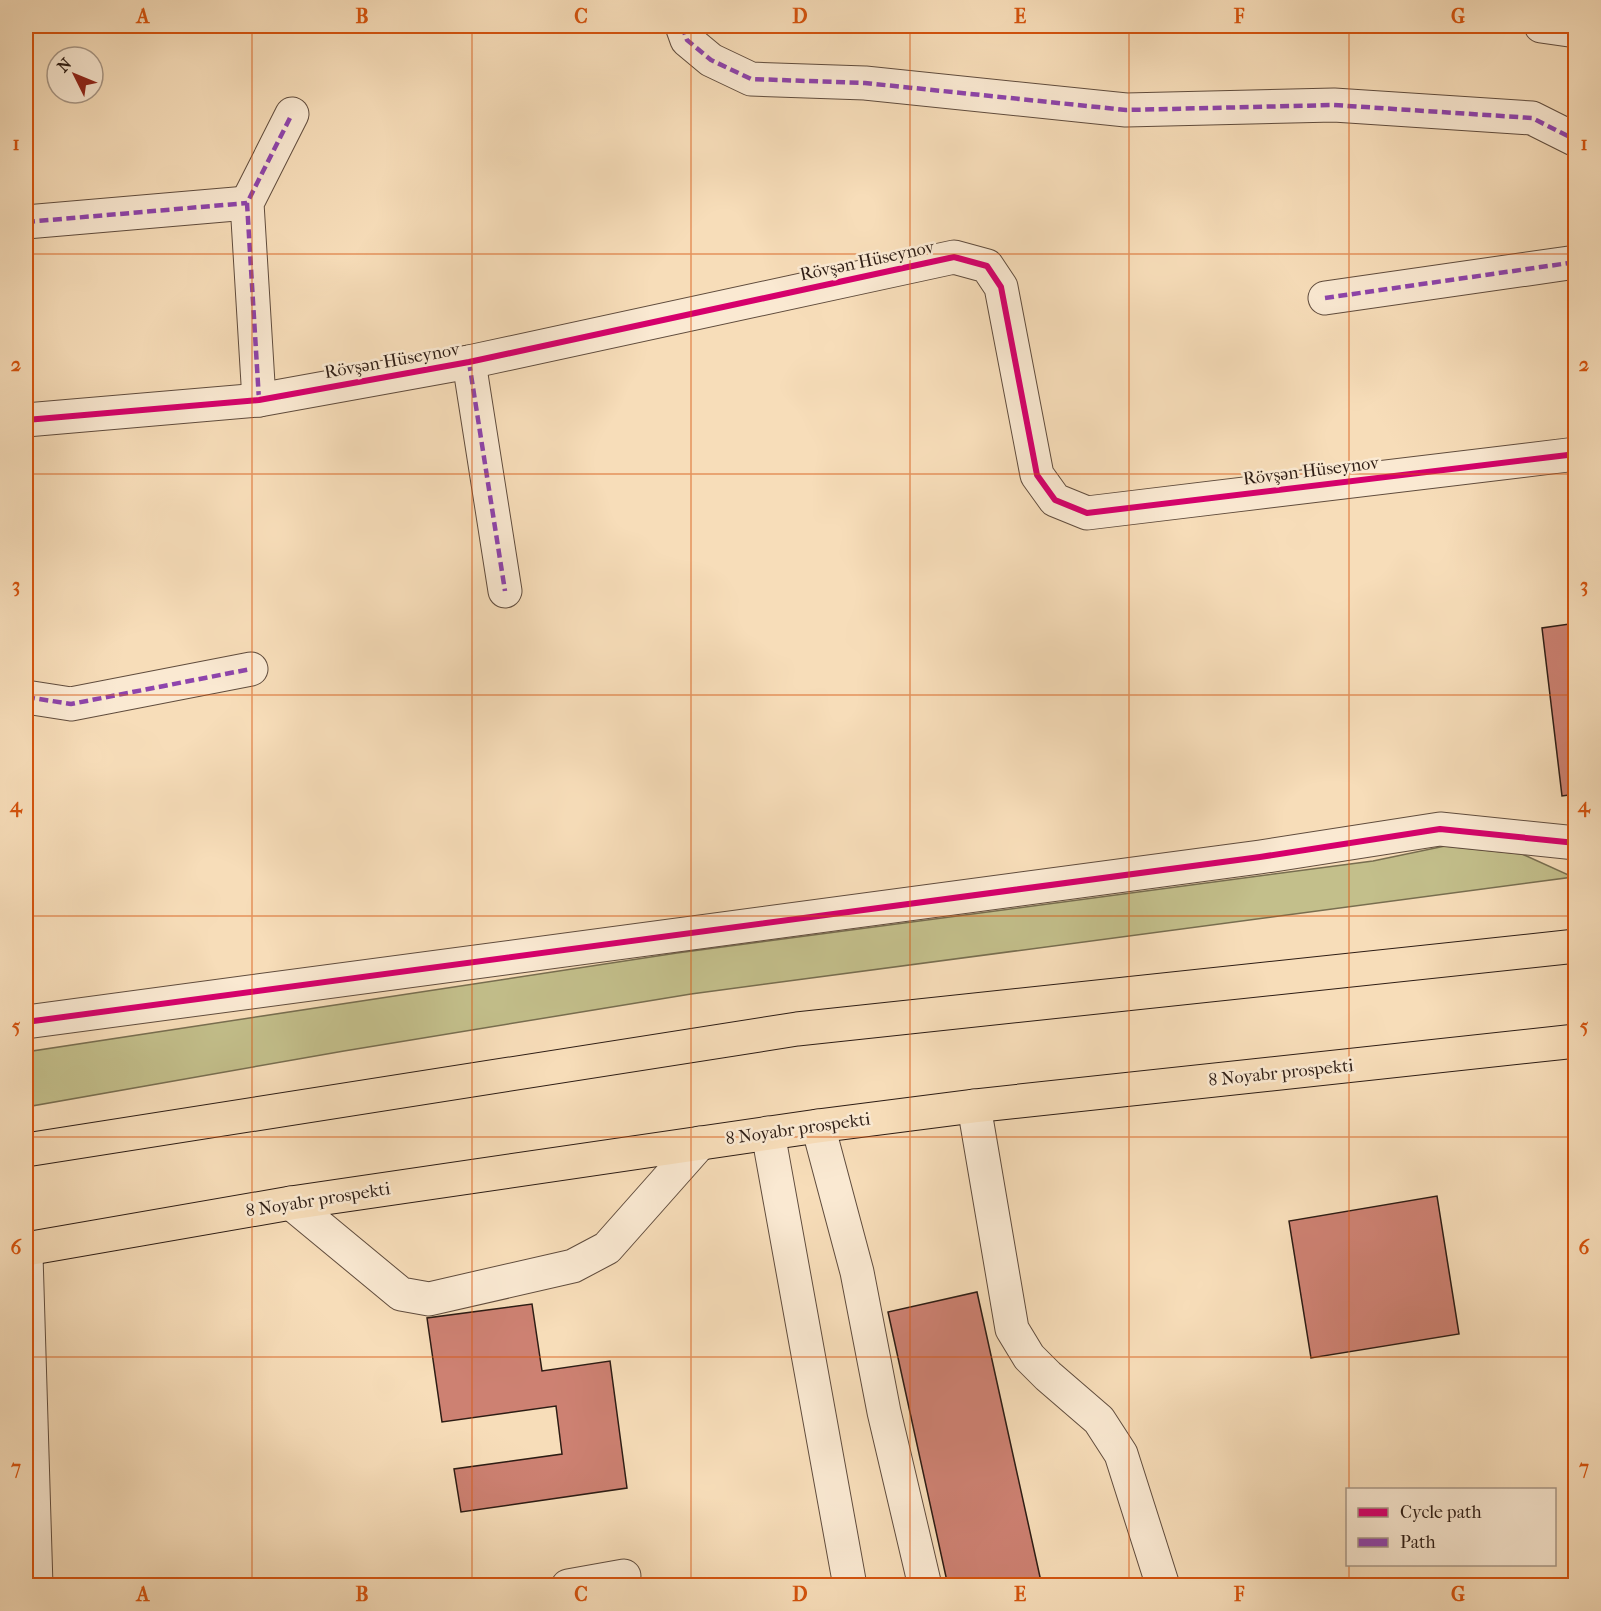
<svg xmlns="http://www.w3.org/2000/svg" width="1601" height="1611" font-family="'IM FELL French Canon',serif">
	<style>
		.green { fill: #c3bf8b; stroke: #786e50; stroke-width: 1.5 }
		.building { fill: #cd8172; stroke: #2d1c14; stroke-width: 1.5 }
		.lines { fill: none; stroke-linecap: round; stroke-linejoin: round }
		.minor-casing { stroke: #604c3d; stroke-width: 35 }
		.highway-casing { stroke: #2d1c14; stroke-width: 35 }
		.minor { stroke: #fae9d2; stroke-width: 33 }
		.highway { stroke: #f7ddb9; stroke-width: 33 }
		.quiet { stroke: #8e44ad; stroke-width: 4.5; stroke-dasharray: 9 4.5; stroke-linecap: butt }
		.cycleway-casing { stroke: #fae9d2; stroke-width: 10 }
		.cycleway { stroke: #d6006c; stroke-width: 6 }
		.grid { fill: none; stroke: #d5530d; stroke-width: 1.5; stroke-opacity: 0.55 }
		.labels { text-anchor: middle; dominant-baseline: central; stroke-width: 5; stroke-linejoin: round; paint-order: stroke }
		.street-label { font-size: 18px; fill: #2d1c14; stroke: #fae9d2 }
		.neatline { fill: none; stroke: #d5530d; stroke-width: 2 }
		.grid-label { font-size: 20px; text-anchor: middle; font-weight: bold; fill: #d5530d }
	</style>
	<rect width="100%" height="100%" fill="#f7ddb9"/>
	<filter id="stains"><feTurbulence type="fractalNoise" baseFrequency=".00333" numOctaves="4"/><feColorMatrix values="0 0 0 0 .2 0 0 0 0 .09 0 0 0 0 .02 0 0 0 .5 -.17"/></filter>
	<radialGradient id="worn" r=".72"><stop offset=".6" stop-color="#630" stop-opacity="0"/><stop offset="1" stop-color="#630" stop-opacity=".3"/></radialGradient>
	<path class="green" d="M1445,846L1522,854L1573,877L691,994L344,1051L26,1107V1052L677,953L1373,861Z"/>
	<g class="building">
		<path d="M1576,623V794L1562,796L1542,628Z"/>
		<path d="M1437,1196L1459,1334L1311,1358L1289,1221Z"/>
		<path d="M977,1292L1042,1586H948L888,1312Z"/>
		<path d="M532,1304L542,1371L610,1361L627,1488L461,1512L454,1469L562,1454L556,1406L442,1422L427,1318Z"/>
	</g>
	<g class="lines">
		<defs>
			<g id="minor">
				<path d="M682,26L687,40L711,60L751,79L865,83L1126,110L1334,105L1532,118L1576,140"/>
				<path d="M1541,26L1576,31"/>
				<path d="M26,222L247,203"/>
				<path d="M1325,298L1576,262"/>
				<path d="M469,362L505,591"/>
				<path d="M259,400L247,203L292,114"/>
				<path d="M26,420L259,400L469,362L954,257L987,266L1001,287L1037,475L1055,500L1087,513L1576,454"/>
				<path d="M26,697L71,704L251,669"/>
				<path d="M26,1022L1260,857L1440,829L1576,843"/>
				<path d="M974,1106L1012,1329L1029,1357L1048,1376L1099,1420L1121,1454L1163,1586"/>
				<path d="M818,1126L857,1272L884,1412L925,1586"/>
				<path d="M768,1133L850,1586"/>
				<path d="M291,1203L401,1294L429,1299L573,1266L607,1248L700,1143"/>
				<path d="M26,1255L36,1586"/>
				<path d="M568,1586L624,1576"/>
			</g>
			<g id="highway">
				<path d="M26,1150L797,1029L1576,946"/>
				<path d="M26,1249L291,1203L818,1126L974,1106L1576,1041"/>
			</g>
		</defs>
		<use href="#minor" class="minor-casing"/>
		<use href="#highway" class="highway-casing"/>
		<use href="#minor" class="minor"/>
		<use href="#highway" class="highway"/>
		<g class="quiet">
			<path d="M682,26L687,40L711,60L751,79L865,83L1126,110L1334,105L1532,118L1576,140"/>
			<path d="M26,222L247,203"/>
			<path d="M1325,298L1576,262"/>
			<path d="M469,362L505,591"/>
			<path d="M259,400L247,203L292,114"/>
			<path d="M26,697L71,704L251,669"/>
		</g>
		<defs>
			<g id="cycleway">
				<path d="M26,420L259,400L469,362L954,257L987,266L1001,287L1037,475L1055,500L1087,513L1576,454"/>
				<path d="M26,1022L1260,857L1440,829L1576,843"/>
			</g>
		</defs>
		<use href="#cycleway" class="cycleway-casing"/>
		<use href="#cycleway" class="cycleway"/>
	</g>
	<path class="grid" d="M252,26V1586M472,26V1586M691,26V1586M910,26V1586M1129,26V1586M1349,26V1490M26,254H1576M26,474H1576M26,695H1576M26,916H1576M26,1137H1576M26,1357H1576M1349,1564V1586"/>
	<g class="labels">
		<g class="street-label">
			<text transform="translate(867 261) rotate(-12)">Rövşən Hüseynov</text>
			<text transform="translate(392 361) rotate(-10)">Rövşən Hüseynov</text>
			<text transform="translate(1311 471) rotate(-7)">Rövşən Hüseynov</text>
			<text transform="translate(1281 1073) rotate(-6)">8 Noyabr prospekti</text>
			<text transform="translate(798 1129) rotate(-8)">8 Noyabr prospekti</text>
			<text transform="translate(318 1200) rotate(-9)">8 Noyabr prospekti</text>
		</g>
	</g>
	<rect width="1601" height="1611" fill="none" stroke="#f7ddb9" stroke-width="66"/>
	<rect x="1346" y="1488" width="210" height="78" fill="#fae9d2" stroke="#a89786" stroke-width="1.5"/>
	<rect x="1358" y="1508" width="30" height="9" fill="#d6006c" stroke="#a89786" stroke-width="1.5"/>
	<text x="1400" y="1518" font-size="18" fill="#2d1c14">Cycle path</text>
	<rect x="1358" y="1538" width="30" height="9" fill="#8e44ad" stroke="#a89786" stroke-width="1.5"/>
	<text x="1400" y="1548" font-size="18" fill="#2d1c14">Path</text>
	<g transform="translate(75 75) rotate(313)"><circle r="28" fill="#fae9d2" stroke="#a89786" stroke-width="1.5"/>
	<path d="M0-4.5L10 22L0 15L-10 22Z" fill="#8f2418"/>
	<text y="-9" font-size="16" font-weight="bold" text-anchor="middle" fill="#2d1c14">N</text>
	</g>
	<rect x="33" y="33" width="1535" height="1545" class="neatline"/>
	<g class="grid-label">
		<text x="143" y="23">A</text>
		<text x="362" y="23">B</text>
		<text x="581" y="23">C</text>
		<text x="800" y="23">D</text>
		<text x="1020" y="23">E</text>
		<text x="1239" y="23">F</text>
		<text x="1458" y="23">G</text>
		<text x="16" y="150">1</text>
		<text x="1584" y="150">1</text>
		<text x="16" y="371">2</text>
		<text x="1584" y="371">2</text>
		<text x="16" y="592">3</text>
		<text x="1584" y="592">3</text>
		<text x="16" y="812">4</text>
		<text x="1584" y="812">4</text>
		<text x="16" y="1033">5</text>
		<text x="1584" y="1033">5</text>
		<text x="16" y="1254">6</text>
		<text x="1584" y="1254">6</text>
		<text x="16" y="1474">7</text>
		<text x="1584" y="1474">7</text>
		<text x="143" y="1601">A</text>
		<text x="362" y="1601">B</text>
		<text x="581" y="1601">C</text>
		<text x="800" y="1601">D</text>
		<text x="1020" y="1601">E</text>
		<text x="1239" y="1601">F</text>
		<text x="1458" y="1601">G</text>
	</g>
	<rect width="100%" height="100%" filter="url(#stains)"/>
	<rect width="100%" height="100%" fill="url(#worn)"/>
</svg>
